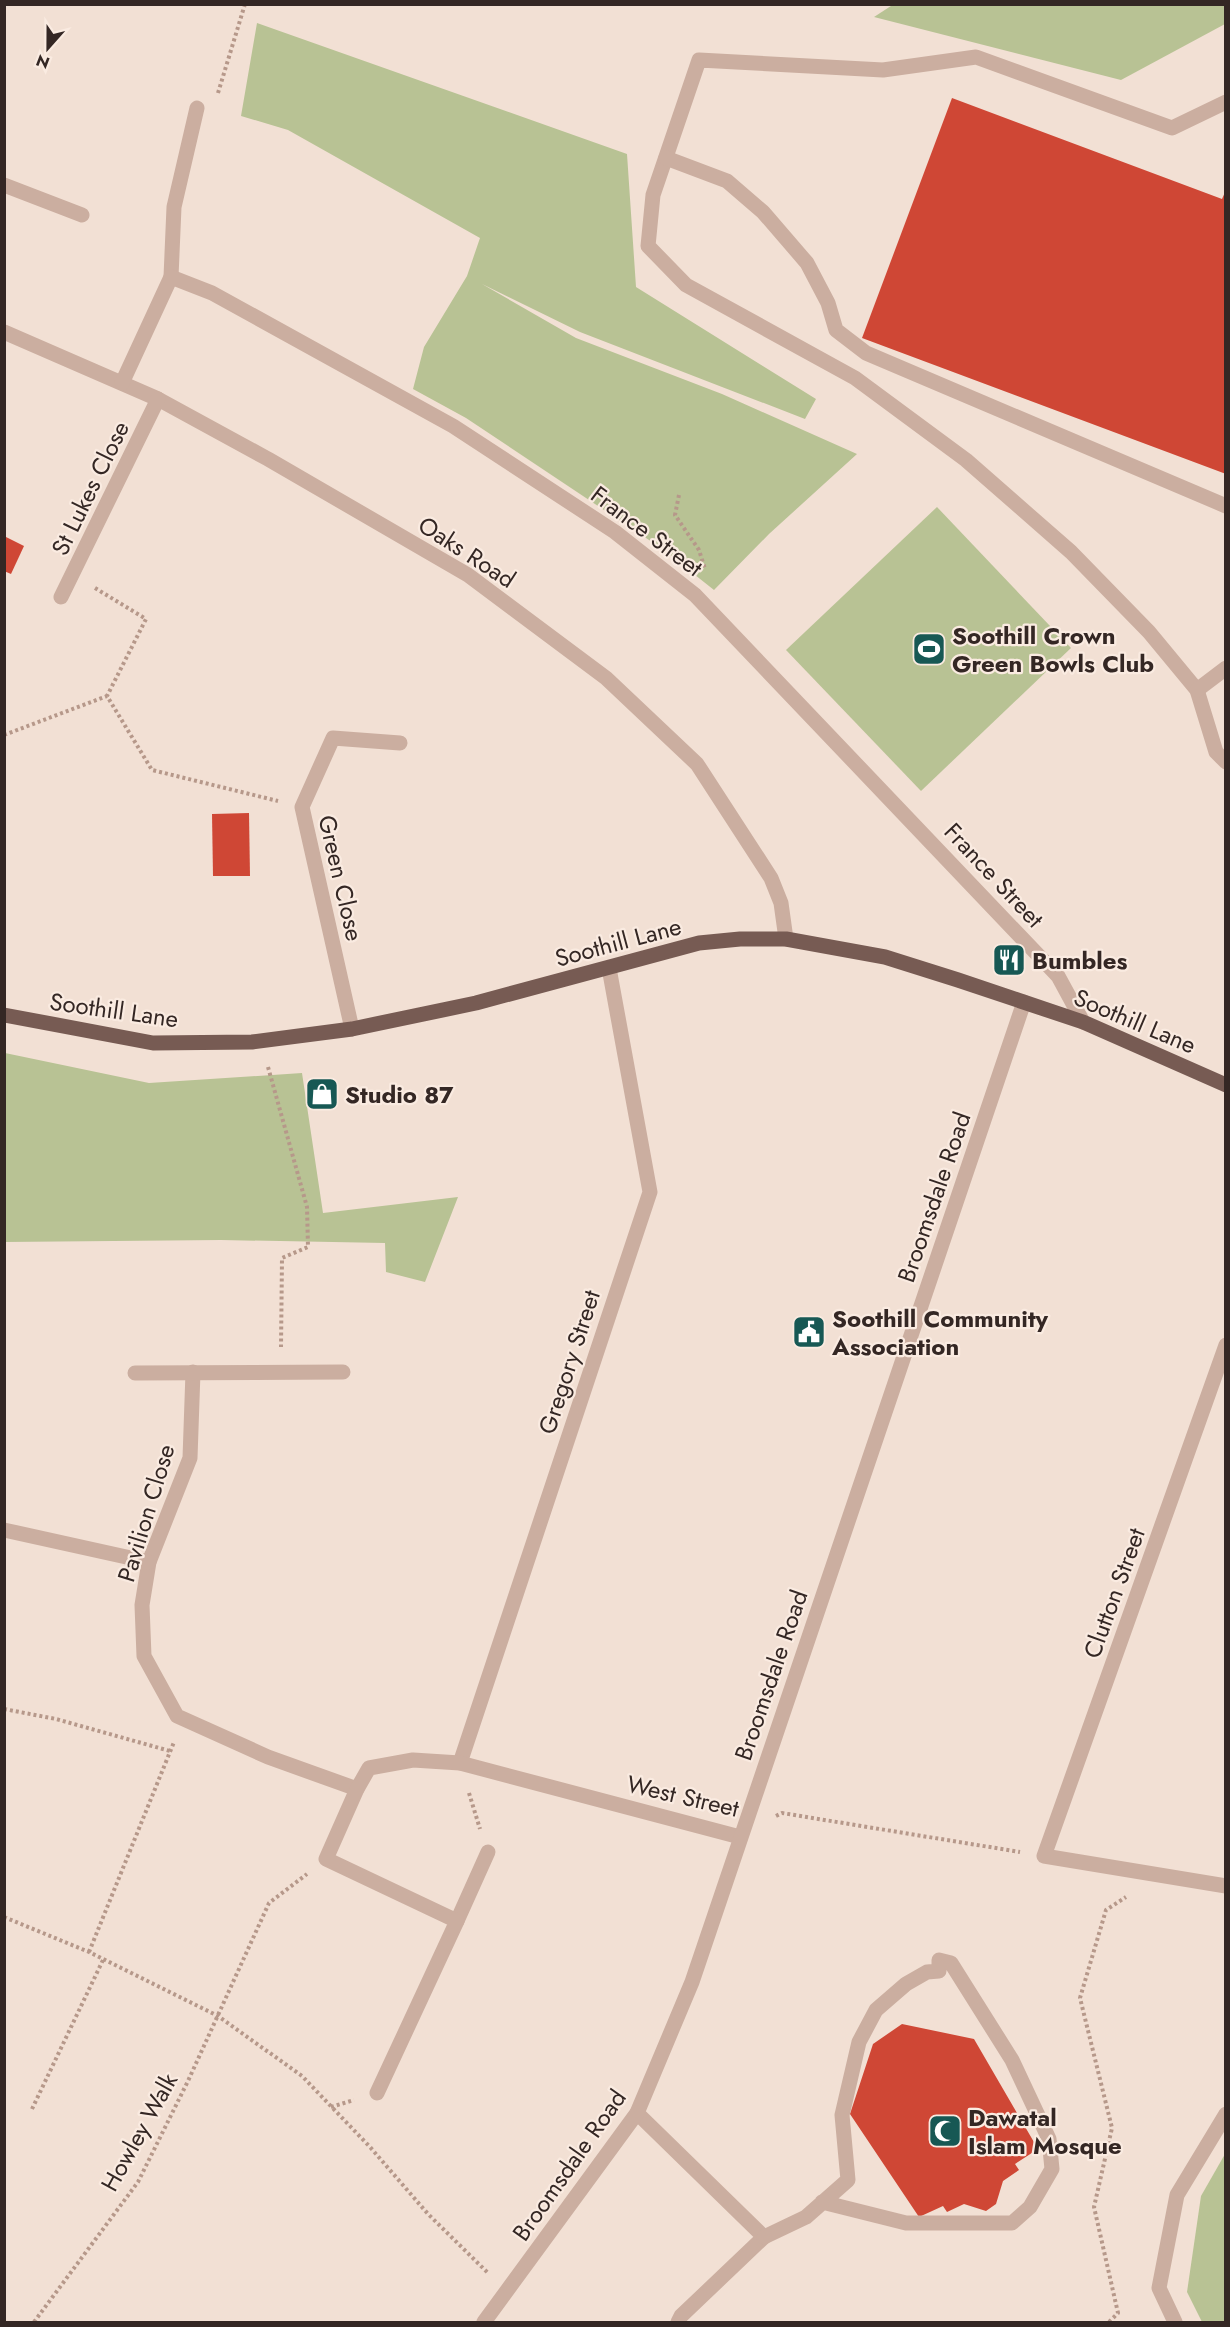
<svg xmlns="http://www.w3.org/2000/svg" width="1230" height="2327" font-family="Jost,sans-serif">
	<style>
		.green { fill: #b8c294 }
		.building { fill: #cf4735 }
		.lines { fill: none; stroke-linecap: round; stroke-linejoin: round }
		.path { stroke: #b6988a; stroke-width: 4; stroke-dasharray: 3 3; stroke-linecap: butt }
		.minor { stroke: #cbaea0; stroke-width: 15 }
		.major { stroke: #775b53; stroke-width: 15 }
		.labels { text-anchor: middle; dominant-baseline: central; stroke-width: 4.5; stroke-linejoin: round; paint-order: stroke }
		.street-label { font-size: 24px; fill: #342724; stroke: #faebe1 }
		.poi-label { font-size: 24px; font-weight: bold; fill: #342724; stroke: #faebe1; text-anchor: start }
	</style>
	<rect width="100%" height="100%" fill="#f2e0d4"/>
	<g class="green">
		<path d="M894,4L1225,5V24L1121,80L874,17Z"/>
		<path d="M257,23L627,154L636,287L816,399L805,419L580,332L482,284L576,338L722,394L857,454L769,534L714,590L661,548L466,418L413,389L424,347L467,276L480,238L288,130L241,116Z"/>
		<path d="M937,507L1071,648L921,791L786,650Z"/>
		<path d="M5,1053L149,1083L302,1073L323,1213L458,1197L425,1282L386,1272L385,1243L221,1240L5,1242Z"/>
		<path d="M1225,2154V2322H1202L1187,2292L1201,2196Z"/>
	</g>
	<g class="building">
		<path d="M952,98L1222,199L1226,190V474L862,338Z"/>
		<path d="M4,536L24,546L11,574L4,571Z"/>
		<path d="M249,813L250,876H213L212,814Z"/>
		<path d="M902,2024L974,2039L1038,2149L1015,2164L1019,2170L1003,2181L996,2204L986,2211L964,2204L947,2212L943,2206L919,2217L850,2114L873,2044Z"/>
	</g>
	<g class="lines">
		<g class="path">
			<path d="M218,93L245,4"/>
			<path d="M679,495L675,515L699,550L705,569"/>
			<path d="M95,588L146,619L107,696"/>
			<path d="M4,735L107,696L152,770L278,801"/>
			<path d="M268,1067L307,1207L308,1247L282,1258L281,1347"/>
			<path d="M4,1709L56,1719L170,1751"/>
			<path d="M469,1793L480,1829"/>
			<path d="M776,1816L782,1813L1020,1852"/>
			<path d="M4,1917L89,1952L218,2016L302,2076L370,2147L428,2214L489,2274"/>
			<path d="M89,1952L174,1742"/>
			<path d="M331,2107L354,2100"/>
			<path d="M32,2109L103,1960"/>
			<path d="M34,2322L138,2182L188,2081L269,1903L307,1874"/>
			<path d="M1109,2322L1118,2313L1094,2207L1112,2128L1080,1998L1106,1910L1126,1897"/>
		</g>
		<g class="minor">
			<path d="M1226,102L1172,128L976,57L883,70L699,60L653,195L648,246L686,285L855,378L966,460L1071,552L1149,632L1197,690L1216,752L1226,762"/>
			<path d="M666,158L727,181L763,212L807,263L828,303L836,330L866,353L1226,506"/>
			<path d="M4,185L82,215"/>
			<path d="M171,277L174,207L197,108"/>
			<path d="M4,332L158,399L268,459L468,575L606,678L697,764L771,878L781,903L786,939"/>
			<path d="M122,383L171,277L212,293L453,426L615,532L695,595L1058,976L1083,1022"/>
			<path d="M61,597L158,399"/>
			<path d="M1197,690L1226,668"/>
			<path d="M352,1029L302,807L333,738L400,743"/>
			<path d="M1226,1345L1044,1856L1226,1886"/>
			<path d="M193,1372L190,1458L149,1562L142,1605L144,1656L177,1716L268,1757L357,1789"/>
			<path d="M135,1373L343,1372"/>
			<path d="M4,1530L149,1562"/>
			<path d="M460,1763L650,1192L609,968"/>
			<path d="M457,1921L488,1852"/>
			<path d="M377,2093L457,1921L326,1859L357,1789L369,1768L413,1760L460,1763L740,1837"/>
			<path d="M637,2113L764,2237L681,2316L678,2322"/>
			<path d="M764,2237L806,2217L848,2180L842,2115L859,2042L876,2010L906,1984L927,1972L939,1971V1960L951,1963L1012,2060L1049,2139L1052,2169L1030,2207L1012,2223H906L822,2202"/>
			<path d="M484,2322L637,2113L692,1982L1024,1002"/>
			<path d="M1175,2322L1159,2288L1177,2195L1226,2114"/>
		</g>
		<path class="major" d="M4,1015L153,1043L252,1042L352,1029L476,1003L699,943L740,939H786L885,957L958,980L1083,1022L1226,1085"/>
	</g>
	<defs>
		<symbol id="stadium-square" viewBox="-11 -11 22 22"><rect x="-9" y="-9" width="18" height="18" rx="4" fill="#175854" stroke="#faebe1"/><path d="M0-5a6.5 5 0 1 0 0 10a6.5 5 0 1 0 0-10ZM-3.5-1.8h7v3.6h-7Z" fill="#fff"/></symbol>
		<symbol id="restaurant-square" viewBox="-11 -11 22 22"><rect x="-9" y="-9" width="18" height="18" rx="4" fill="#175854" stroke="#faebe1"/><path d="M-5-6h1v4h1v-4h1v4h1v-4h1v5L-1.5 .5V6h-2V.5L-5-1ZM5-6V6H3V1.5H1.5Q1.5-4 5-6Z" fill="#fff"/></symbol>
		<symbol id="shop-square" viewBox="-11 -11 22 22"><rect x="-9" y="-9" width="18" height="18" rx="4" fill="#175854" stroke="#faebe1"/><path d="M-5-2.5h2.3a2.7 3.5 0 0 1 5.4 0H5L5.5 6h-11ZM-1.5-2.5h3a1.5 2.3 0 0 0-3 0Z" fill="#fff"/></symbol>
		<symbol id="civic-square" viewBox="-11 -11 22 22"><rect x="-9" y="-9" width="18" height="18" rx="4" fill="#175854" stroke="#faebe1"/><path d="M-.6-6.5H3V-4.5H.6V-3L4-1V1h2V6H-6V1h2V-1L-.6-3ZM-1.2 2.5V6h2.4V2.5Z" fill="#fff"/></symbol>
		<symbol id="mosque-square" viewBox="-11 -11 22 22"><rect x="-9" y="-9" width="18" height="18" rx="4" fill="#175854" stroke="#faebe1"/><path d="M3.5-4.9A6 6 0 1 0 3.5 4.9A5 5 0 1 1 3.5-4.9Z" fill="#fff"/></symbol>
	</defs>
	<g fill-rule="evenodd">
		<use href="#stadium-square" x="910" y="630" width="38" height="38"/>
		<use href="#restaurant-square" x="990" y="941" width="38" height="38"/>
		<use href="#shop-square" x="303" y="1075" width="38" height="38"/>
		<use href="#civic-square" x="790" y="1313" width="38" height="38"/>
		<use href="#mosque-square" x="926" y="2112" width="38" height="38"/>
	</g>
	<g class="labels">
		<g class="street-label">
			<text transform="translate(90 488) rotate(-64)">St Lukes Close</text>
			<text transform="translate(647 531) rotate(37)">France Street</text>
			<text transform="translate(467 552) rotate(33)">Oaks Road</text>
			<text transform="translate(994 875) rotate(47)">France Street</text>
			<text transform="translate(341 878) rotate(77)">Green Close</text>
			<text transform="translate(618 942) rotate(-15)">Soothill Lane</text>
			<text transform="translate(114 1010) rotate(8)">Soothill Lane</text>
			<text transform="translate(1135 1021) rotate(23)">Soothill Lane</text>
			<text transform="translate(934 1197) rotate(-71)">Broomsdale Road</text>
			<text transform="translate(569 1362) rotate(-72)">Gregory Street</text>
			<text transform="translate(146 1513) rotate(-73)">Pavilion Close</text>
			<text transform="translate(1114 1593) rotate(-70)">Clutton Street</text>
			<text transform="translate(771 1675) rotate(-71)">Broomsdale Road</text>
			<text transform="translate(683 1796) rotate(13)">West Street</text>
			<text transform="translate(139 2132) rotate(-61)">Howley Walk</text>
			<text transform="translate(569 2165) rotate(-55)">Broomsdale Road</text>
		</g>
		<g class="poi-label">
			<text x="952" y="635">Soothill Crown<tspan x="952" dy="28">Green Bowls Club</tspan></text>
			<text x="1032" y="960">Bumbles</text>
			<text x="345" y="1094">Studio 87</text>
			<text x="832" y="1318">Soothill Community<tspan x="832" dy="28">Association</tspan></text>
			<text x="968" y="2117">Dawatal<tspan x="968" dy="28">Islam Mosque</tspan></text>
		</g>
	</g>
	<rect width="1230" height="2327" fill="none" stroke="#342724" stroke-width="12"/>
	<g transform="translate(48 48) rotate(201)" stroke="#faebe1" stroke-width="4.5" paint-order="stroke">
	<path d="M0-4.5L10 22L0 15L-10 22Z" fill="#342724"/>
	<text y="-9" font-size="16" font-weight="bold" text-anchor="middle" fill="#342724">N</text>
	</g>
</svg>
